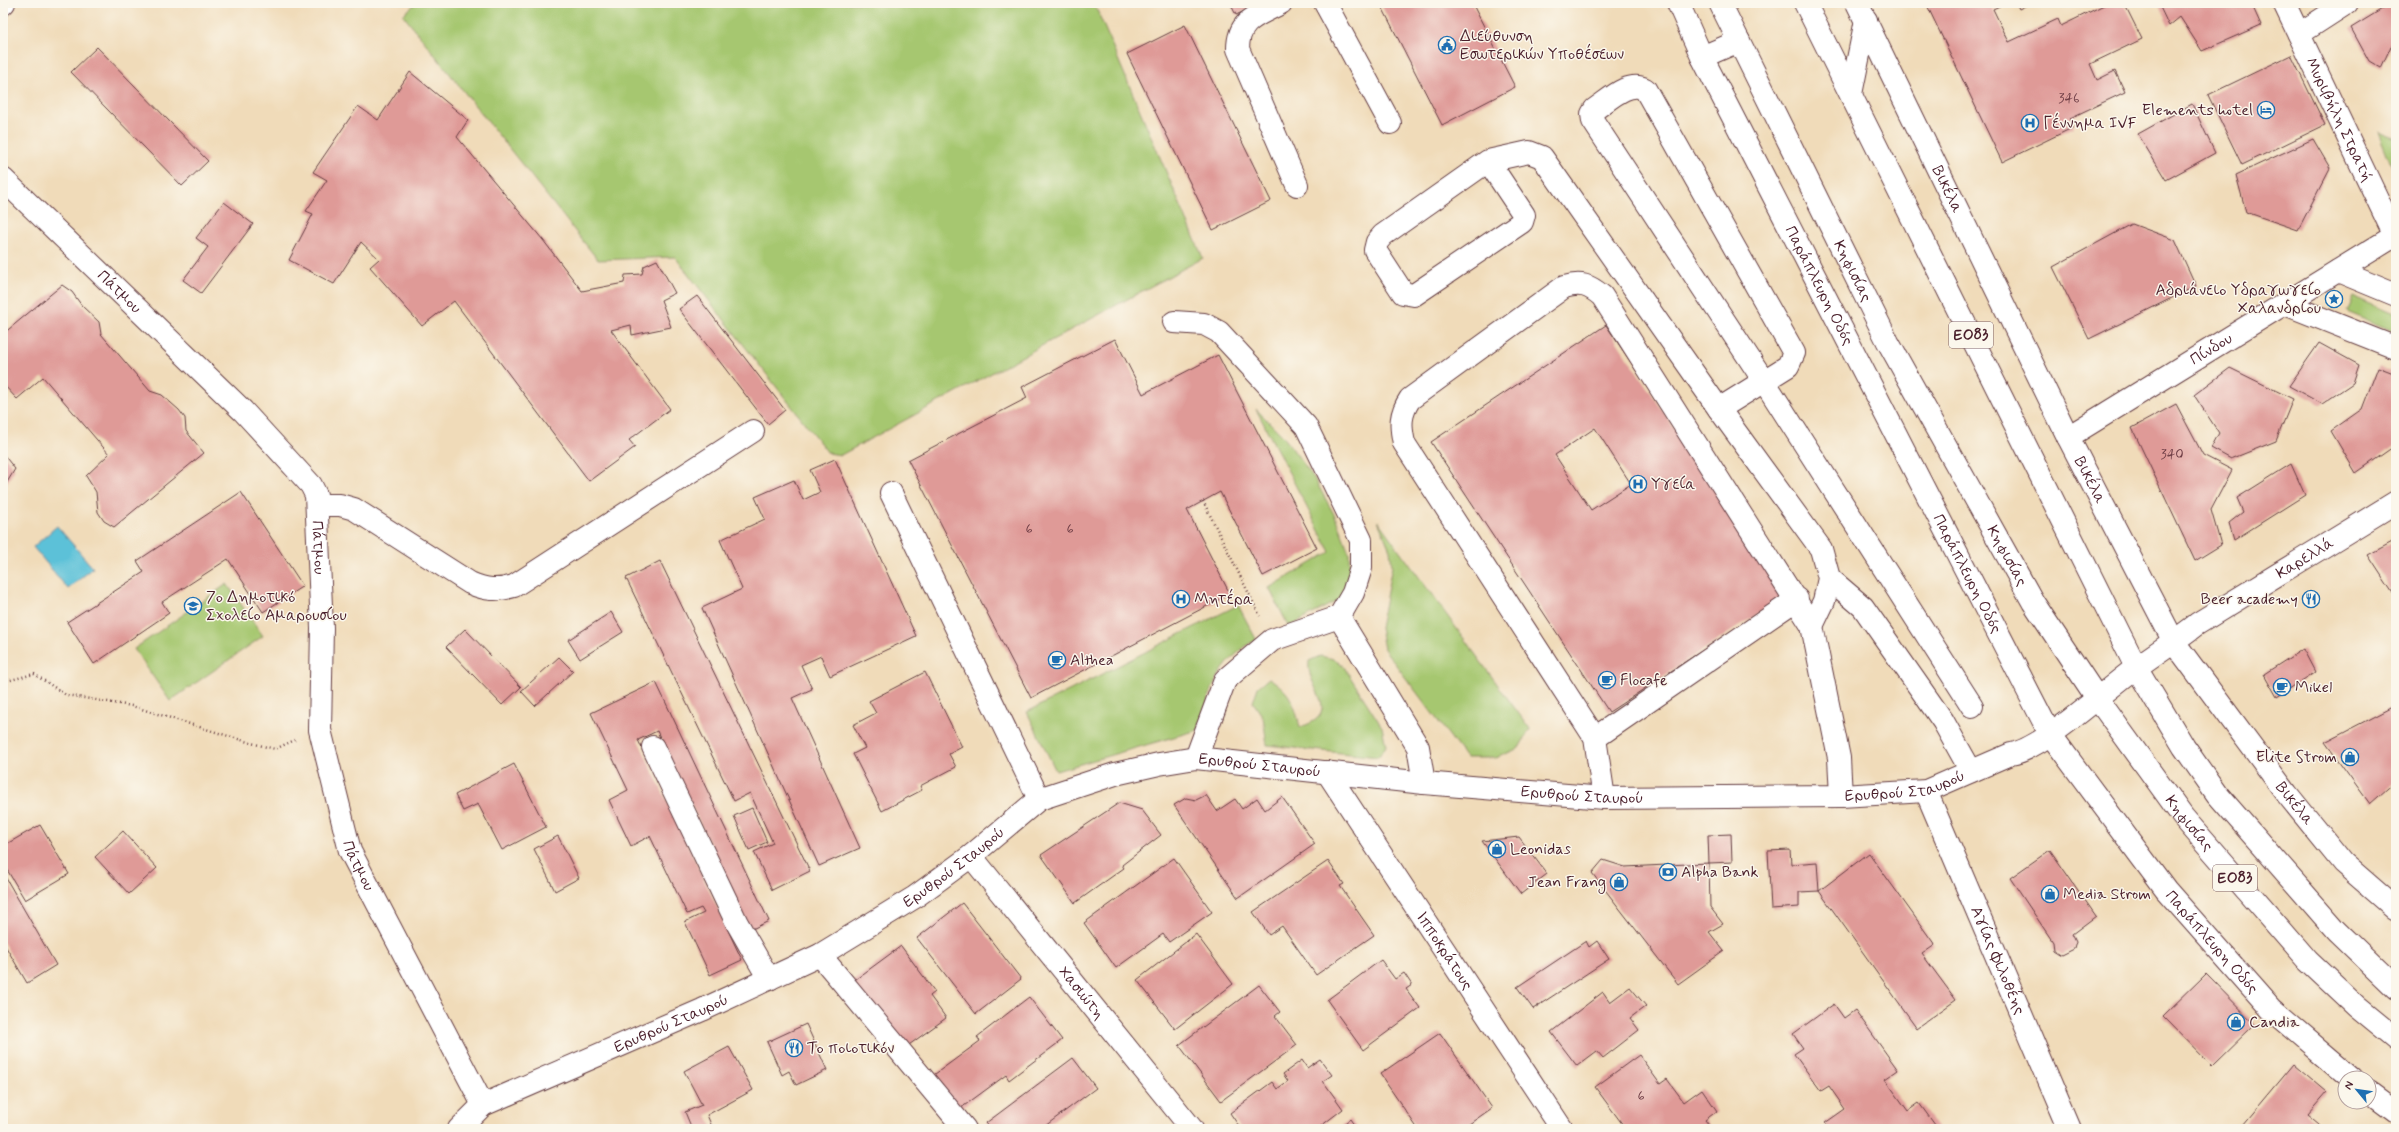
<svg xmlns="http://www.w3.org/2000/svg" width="2399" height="1132" font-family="Mynerve,sans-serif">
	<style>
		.green { fill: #a6c76f; stroke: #78734d }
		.water { fill: #5bc1d8; stroke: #527082 }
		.building { fill: #df9a97; fill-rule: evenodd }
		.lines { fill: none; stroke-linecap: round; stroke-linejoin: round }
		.minor-casing { stroke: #633b40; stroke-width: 24 }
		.major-casing { stroke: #633b40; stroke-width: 24 }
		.path { stroke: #633b40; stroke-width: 2.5; stroke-dasharray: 1 3; stroke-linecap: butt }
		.minor { stroke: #fff; stroke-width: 22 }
		.major { stroke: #fff; stroke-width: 22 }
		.labels { text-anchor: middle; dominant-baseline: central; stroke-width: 3; stroke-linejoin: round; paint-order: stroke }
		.number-label { font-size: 14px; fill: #6f3e46 }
		.shield { fill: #fbf7ec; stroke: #7f6065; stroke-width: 1 }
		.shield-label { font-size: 15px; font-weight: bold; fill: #4a1f2b }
		.poi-label { font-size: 16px; fill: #4a1f2b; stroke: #fbf7ec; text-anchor: start }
		.street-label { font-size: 16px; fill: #4a1f2b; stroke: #fbf7ec }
	</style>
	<rect width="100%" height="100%" fill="#fbf7ec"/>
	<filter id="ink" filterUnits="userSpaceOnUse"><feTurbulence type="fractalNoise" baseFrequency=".025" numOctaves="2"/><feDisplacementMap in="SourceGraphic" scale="8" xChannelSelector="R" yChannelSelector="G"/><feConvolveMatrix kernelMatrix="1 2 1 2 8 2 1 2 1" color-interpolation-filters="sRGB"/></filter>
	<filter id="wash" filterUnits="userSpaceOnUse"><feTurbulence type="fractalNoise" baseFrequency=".012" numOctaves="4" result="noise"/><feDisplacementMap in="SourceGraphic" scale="16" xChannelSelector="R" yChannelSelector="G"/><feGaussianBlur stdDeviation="0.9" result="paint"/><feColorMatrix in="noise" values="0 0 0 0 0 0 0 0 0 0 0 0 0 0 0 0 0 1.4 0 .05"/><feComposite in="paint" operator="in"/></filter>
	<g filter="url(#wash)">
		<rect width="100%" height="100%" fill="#f0dbb9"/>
		<g class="green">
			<path d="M416,3H1094L1203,258L841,455L828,453L675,257L598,260L403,15Z"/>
			<path d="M2378,132L2396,139V176Z"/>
			<path d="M2354,297L2396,315V332L2347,312Z"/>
			<path d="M1256,409L1283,436L1314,478L1335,516L1349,552L1350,580L1340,599L1289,627L1269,588L1330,552Z"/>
			<path d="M1378,521L1530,729L1519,748L1496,758H1466L1384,649L1380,628L1392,566L1390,550Z"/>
			<path d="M227,584L263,636L170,701L134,649Z"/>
			<path d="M1238,605L1256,639C1216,665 1212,688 1198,730L1056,771L1027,712Z"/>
			<path d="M1320,656L1334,659L1344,667L1382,727L1386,746L1378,757L1267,745L1263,717L1253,702L1258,687L1269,678C1291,692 1294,703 1300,727C1346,713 1305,688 1309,661Z"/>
		</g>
		<path class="water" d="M57,526L93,568L68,589L33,547Z"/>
		<g id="blocks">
			<g class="building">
				<path d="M1230,3H1261L1236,15Z"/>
				<path d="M1380,3H1472L1515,87L1442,125Z"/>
				<path d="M1926,3H2006L1993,9L2009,42L2058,19L2061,26L2108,3H2124L2142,39L2090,64L2097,80L2115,71L2125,92L2070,118L2074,127L2002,162Z"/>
				<path d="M2016,3H2031L2019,9Z"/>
				<path d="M2158,3H2251L2261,25L2202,51L2180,17L2169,26Z"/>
				<path d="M2392,3H2396V47L2391,46L2381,68L2369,61L2351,28Z"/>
				<path d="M1185,25L1271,201L1213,230L1127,54Z"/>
				<path d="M97,47L208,161L182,186L71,72Z"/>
				<path d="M2291,55L2325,125L2242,165L2208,95Z"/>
				<path d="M410,72L468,120L457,137L543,240L582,291L624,283L625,275L642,274L644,266L657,260L675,293L661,300L671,327L632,335L631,325L611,330L670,409L629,440L635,447L589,481L454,301L422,326L370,267L379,259L361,242L334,284L289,260L313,214L306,211L327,180L313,172L358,106L378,120Z"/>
				<path d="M2192,104L2215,153L2166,180L2138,134Z"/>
				<path d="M2313,139L2330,168L2298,230L2246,212L2236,175Z"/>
				<path d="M224,202L253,224L201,293L183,280L208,247L196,238Z"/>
				<path d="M2132,224L2175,240L2196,286L2089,339L2053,267Z"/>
				<path d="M62,285L72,292L82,306L99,322L101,334L150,391L162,395L179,410L185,418L186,431L204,453L114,527L104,521L98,512L96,492L86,476L109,454L43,377L17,399L3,384V334Z"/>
				<path d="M697,296L785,410L768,424L679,309Z"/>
				<path d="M1606,325L1785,596L1609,712L1431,442ZM1595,428L1631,484L1591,510L1555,455Z"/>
				<path d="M1115,339L1143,394L1218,355L1317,548L1263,576L1220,492L1187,510L1230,594L1031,698L908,460L1027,398L1022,387Z"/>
				<path d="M2319,343L2359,365L2353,383L2322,404L2289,386Z"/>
				<path d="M2378,367L2396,374V445L2356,473L2331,431L2362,409Z"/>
				<path d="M2230,368L2293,399L2276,441L2231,459L2211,448L2219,433L2194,395Z"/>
				<path d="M2176,404L2203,455L2232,470L2211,510L2221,545L2195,561L2132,428Z"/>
				<path d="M3,454L15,469L3,489Z"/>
				<path d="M835,459L916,636L830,676L821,656L801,665L812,689L792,698L860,848L819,866L702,608L742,589L720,540L765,519L755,497L794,480L803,500L820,492L810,470Z"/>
				<path d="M2291,464L2305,495L2234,540L2229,523L2243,512L2237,498Z"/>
				<path d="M241,492L303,586L263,612L228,559L162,602L169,613L94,664L67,622L144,572L137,561Z"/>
				<path d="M2396,540V598L2368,555Z"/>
				<path d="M660,561L810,871L772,890L754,852L773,843L750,793L734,801L626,578Z"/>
				<path d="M611,612L623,632L580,659L568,640Z"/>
				<path d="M465,629L521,687L502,705L446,647Z"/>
				<path d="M2303,649L2315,672L2277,697L2264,674Z"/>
				<path d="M559,657L573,671L535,706L521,691Z"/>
				<path d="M925,672L962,747L949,754L956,767L920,786L922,790L882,811L853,754L865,748L853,725L876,713L869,701Z"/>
				<path d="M656,682L769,921L750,930L657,731L638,740L742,960L710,975L685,922L704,913L701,908L687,914L650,836L631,846L609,800L628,790L591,713Z"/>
				<path d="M2396,705V781L2370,804L2325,742Z"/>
				<path d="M514,764L546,827L502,850L478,804L463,811L455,795Z"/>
				<path d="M1206,795L1217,811L1235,799L1242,809L1257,798L1265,810L1282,797L1315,844L1238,898L1174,805L1186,798L1196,800Z"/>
				<path d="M1119,803L1142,810L1161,835L1122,865L1124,868L1075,903L1041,855Z"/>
				<path d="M752,808L767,842L749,850L734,816Z"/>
				<path d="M40,825L69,874L25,900L3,863V846Z"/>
				<path d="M123,831L157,868L129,894L95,857Z"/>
				<path d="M1731,834L1732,862L1709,863L1708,835Z"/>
				<path d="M558,836L579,878L555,891L534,849Z"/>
				<path d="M1519,837L1547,874L1521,894L1482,841Z"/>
				<path d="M1790,850L1791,864L1817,862L1819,891L1799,892V907L1771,909L1768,851Z"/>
				<path d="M2050,850L2096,916L2072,934L2076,942L2074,949L2062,955L2054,950L2053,942L2010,878Z"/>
				<path d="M1869,853L1935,945L1922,954L1956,1000L1917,1028L1819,891Z"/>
				<path d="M1174,858L1212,912L1169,942L1163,934L1116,968L1084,923Z"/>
				<path d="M1603,860L1625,867L1709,863L1710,907L1723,924L1709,932L1724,951L1678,984L1592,873Z"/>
				<path d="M1328,861L1344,884L1340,886L1374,935L1316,975L1282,926L1269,935L1253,912Z"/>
				<path d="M3,873L56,965L27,983L3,942Z"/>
				<path d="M962,903L1021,979L976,1014L917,938Z"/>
				<path d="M1196,934L1233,984L1175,1029L1137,980Z"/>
				<path d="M1586,941L1589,947L1597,941L1609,959L1533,1009L1517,987Z"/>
				<path d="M901,946L935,992L930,996L946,1018L902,1050L852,982Z"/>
				<path d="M1381,960L1395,979L1404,973L1412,985L1406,989L1420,1008L1363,1050L1327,1000Z"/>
				<path d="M2206,974L2255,1024L2212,1066L2163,1016Z"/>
				<path d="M1259,985L1280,1012L1275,1016L1297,1045L1221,1101L1179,1045Z"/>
				<path d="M1630,987L1646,1006L1630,1018L1639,1030L1603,1058L1597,1051L1577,1066L1551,1032L1603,992L1610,1002Z"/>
				<path d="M1029,997L1062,1040L1009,1080L1006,1075L957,1111L931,1077L980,1041L977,1037Z"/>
				<path d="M1834,1004L1844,1018L1855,1010L1898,1070L1885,1079L1908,1111L1919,1103L1938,1129H1829L1825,1123L1845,1109L1829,1086L1821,1091L1794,1054L1803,1048L1793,1034Z"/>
				<path d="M806,1024L827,1070L796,1085L789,1071L782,1075L767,1042Z"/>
				<path d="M1440,1033L1492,1108L1462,1129H1418L1380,1074Z"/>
				<path d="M729,1047L753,1090L707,1115L713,1129H692L685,1112L702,1105L684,1071Z"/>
				<path d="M1639,1055L1660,1084L1667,1079L1684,1102L1702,1089L1717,1111L1705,1120L1712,1129H1626L1595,1087Z"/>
				<path d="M1073,1058L1096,1088L1041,1129H991L986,1123Z"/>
				<path d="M1320,1059L1332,1075L1323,1081L1343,1109L1317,1129H1241L1230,1113L1272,1082L1277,1089L1288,1081L1283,1074L1302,1060L1307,1068Z"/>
				<path d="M2294,1064L2326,1091L2306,1114L2324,1129H2247L2243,1125Z"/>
				<path d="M1350,1119L1357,1129H1337Z"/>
			</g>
		</g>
	</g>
	<g filter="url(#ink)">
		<use href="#blocks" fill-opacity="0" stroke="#633b40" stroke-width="1"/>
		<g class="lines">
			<defs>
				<g id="minor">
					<path d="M1281,3C1258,16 1238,19 1238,49L1297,185"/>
					<path d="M1325,3L1390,123"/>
					<path id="s1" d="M1678,3L1702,57L2050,734L2166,890L2271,1009L2352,1078"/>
					<path id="s2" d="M1857,3L2068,437L2174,642L2287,794L2343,863L2396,909"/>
					<path id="s3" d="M2284,3L2395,236"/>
					<path d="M3,4L4,3"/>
					<path d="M2299,34L2347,3"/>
					<path d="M1488,161L1524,215L1522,222L1414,295L1403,293L1375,250L1377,242L1383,235L1488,161L1529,152L1542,157L1719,409L1821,549L1829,578L1824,601L1812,626"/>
					<path id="s4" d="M3,179L243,411L311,485L316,495L322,628L320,730L350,851L483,1105"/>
					<path d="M2338,271L2396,295"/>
					<path d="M2285,304L2396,348"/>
					<path d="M1174,322L1204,324L1219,332L1306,426L1361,540V568L1353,593L1339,617"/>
					<path d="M1719,409L1788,366L1794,353L1645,89C1628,80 1609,100 1595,109L1592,114L1593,121L1764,381L1972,706"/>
					<path id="s5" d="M2068,437L2396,235"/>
					<path d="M891,493L1039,799"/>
					<path d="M318,505H340L354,509L470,583C486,590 497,591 514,586L753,431"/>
					<path d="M1829,578L1863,607L1943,721L1971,771"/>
					<path d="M1595,738L1797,599"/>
					<path d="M653,747L737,923L769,979"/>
					<path d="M1196,758L1225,680L1272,640L1339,617L1418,747L1424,783"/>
					<path id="s6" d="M1327,772L1562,1129"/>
					<path id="s7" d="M1926,791L2070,1129"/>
					<path d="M1604,798L1595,738L1404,443C1400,425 1400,414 1410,399L1564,287C1581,282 1589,285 1602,296L1812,626L1839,758L1841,796"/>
					<path id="s8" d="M971,856L1192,1129"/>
					<path d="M820,955L965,1129"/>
					<path d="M2369,1091L2396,1111"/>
					<path id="s9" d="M459,1129L483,1105L702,1010L820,955L915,897L971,856L1039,799L1115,774L1159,764L1196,758L1424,783L1604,798L1841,796L1926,791L2011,754C2043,749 2107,688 2137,667C2157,652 2177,640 2197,624L2396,502"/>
				</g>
				<g id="major">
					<path id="s10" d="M1720,3L1888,342L2033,602L2097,698L2183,817L2308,961L2357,1007L2396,1039"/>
					<path d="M1805,3L2136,667L2184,747L2217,794L2336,930L2396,988"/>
					<path d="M1702,57L1739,41"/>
					<path d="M1851,94L1866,20"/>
				</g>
			</defs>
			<use href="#minor" class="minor-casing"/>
			<use href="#major" class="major-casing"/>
			<g class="path">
				<path d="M1203,501L1260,616"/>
				<path d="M3,682L34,674L66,695L132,706L251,743L275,749L295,740"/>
			</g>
			<use href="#minor" class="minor"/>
			<use href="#major" class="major"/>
		</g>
	</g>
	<defs>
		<symbol id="civic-ring" viewBox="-11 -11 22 22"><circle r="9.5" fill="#fbf7ec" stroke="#1f6fb2" stroke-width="1.5"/><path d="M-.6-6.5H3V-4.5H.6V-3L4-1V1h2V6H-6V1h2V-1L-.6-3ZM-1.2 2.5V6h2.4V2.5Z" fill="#1f6fb2"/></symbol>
		<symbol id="hotel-ring" viewBox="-11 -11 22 22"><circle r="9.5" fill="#fbf7ec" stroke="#1f6fb2" stroke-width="1.5"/><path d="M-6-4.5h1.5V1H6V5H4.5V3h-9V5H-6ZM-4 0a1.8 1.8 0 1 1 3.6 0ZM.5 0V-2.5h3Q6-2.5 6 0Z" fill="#1f6fb2"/></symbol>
		<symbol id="hospital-ring" viewBox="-11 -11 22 22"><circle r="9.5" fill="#fbf7ec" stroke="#1f6fb2" stroke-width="1.5"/><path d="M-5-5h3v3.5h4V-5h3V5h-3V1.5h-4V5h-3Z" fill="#1f6fb2"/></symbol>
		<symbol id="sight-ring" viewBox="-11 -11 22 22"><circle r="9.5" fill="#fbf7ec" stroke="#1f6fb2" stroke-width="1.5"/><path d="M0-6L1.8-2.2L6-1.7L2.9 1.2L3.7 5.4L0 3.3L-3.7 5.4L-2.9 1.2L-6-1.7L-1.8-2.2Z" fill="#1f6fb2"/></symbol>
		<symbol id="restaurant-ring" viewBox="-11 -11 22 22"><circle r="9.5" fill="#fbf7ec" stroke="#1f6fb2" stroke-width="1.5"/><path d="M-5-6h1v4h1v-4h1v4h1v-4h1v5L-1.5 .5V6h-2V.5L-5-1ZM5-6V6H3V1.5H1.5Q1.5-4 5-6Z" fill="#1f6fb2"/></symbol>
		<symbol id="school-ring" viewBox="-11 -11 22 22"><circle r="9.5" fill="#fbf7ec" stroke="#1f6fb2" stroke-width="1.5"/><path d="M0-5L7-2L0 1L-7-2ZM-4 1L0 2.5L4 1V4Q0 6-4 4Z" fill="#1f6fb2"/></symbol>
		<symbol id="cafe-ring" viewBox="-11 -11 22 22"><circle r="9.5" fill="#fbf7ec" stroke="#1f6fb2" stroke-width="1.5"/><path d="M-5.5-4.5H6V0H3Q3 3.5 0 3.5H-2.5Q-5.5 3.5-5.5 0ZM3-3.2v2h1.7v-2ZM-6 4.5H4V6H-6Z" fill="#1f6fb2"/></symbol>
		<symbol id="shop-ring" viewBox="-11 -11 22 22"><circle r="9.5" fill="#fbf7ec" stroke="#1f6fb2" stroke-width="1.5"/><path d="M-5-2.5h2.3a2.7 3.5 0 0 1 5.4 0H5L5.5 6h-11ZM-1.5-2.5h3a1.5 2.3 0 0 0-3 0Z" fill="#1f6fb2"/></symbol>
		<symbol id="bank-ring" viewBox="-11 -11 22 22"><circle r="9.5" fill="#fbf7ec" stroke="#1f6fb2" stroke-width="1.5"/><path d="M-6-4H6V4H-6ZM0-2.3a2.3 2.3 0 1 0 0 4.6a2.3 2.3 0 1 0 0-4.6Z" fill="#1f6fb2"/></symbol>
	</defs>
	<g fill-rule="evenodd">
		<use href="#civic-ring" x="1437" y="35" width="20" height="20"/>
		<use href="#hotel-ring" x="2256" y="100" width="20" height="20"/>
		<use href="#hospital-ring" x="2020" y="113" width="20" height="20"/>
		<use href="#sight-ring" x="2324" y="289" width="20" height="20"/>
		<use href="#hospital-ring" x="1628" y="474" width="20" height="20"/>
		<use href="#hospital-ring" x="1171" y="589" width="20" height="20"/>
		<use href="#restaurant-ring" x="2301" y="589" width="20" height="20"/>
		<use href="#school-ring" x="183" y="596" width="20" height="20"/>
		<use href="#cafe-ring" x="1047" y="650" width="20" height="20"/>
		<use href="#cafe-ring" x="1597" y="670" width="20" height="20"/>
		<use href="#cafe-ring" x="2272" y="677" width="20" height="20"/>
		<use href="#shop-ring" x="2340" y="747" width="20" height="20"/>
		<use href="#shop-ring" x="1487" y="839" width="20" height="20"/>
		<use href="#bank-ring" x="1658" y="862" width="20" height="20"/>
		<use href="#shop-ring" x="1609" y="872" width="20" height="20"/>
		<use href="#shop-ring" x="2040" y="884" width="20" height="20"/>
		<use href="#shop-ring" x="2226" y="1012" width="20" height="20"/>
		<use href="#restaurant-ring" x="784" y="1038" width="20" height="20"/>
	</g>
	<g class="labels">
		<g class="number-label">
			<text x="2069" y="98">346</text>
			<text x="2172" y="454">340</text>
			<text x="1029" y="529">6</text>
			<text x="1070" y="529">6</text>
			<text x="1641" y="1096">6</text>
		</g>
		<g class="shield">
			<rect x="1949" y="322" width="44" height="26" rx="3"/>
			<rect x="2213" y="865" width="44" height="26" rx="3"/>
		</g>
		<g class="shield-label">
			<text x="1971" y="335">ΕΟ83</text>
			<text x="2235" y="878">ΕΟ83</text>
		</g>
		<g class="poi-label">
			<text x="1460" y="36">Διεύθυνση<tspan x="1460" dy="18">Εσωτερικών Υποθέσεων</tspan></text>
			<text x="2253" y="110" text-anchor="end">Elements hotel</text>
			<text x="2043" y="123">Γέννημα IVF</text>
			<text x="2321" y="290" text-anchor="end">Αδριάνειο Υδραγωγείο<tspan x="2321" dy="18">Χαλανδρίου</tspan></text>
			<text x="1651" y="484">Υγεία</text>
			<text x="206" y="597">7ο Δημοτικό<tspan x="206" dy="18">Σχολείο Αμαρουσίου</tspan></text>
			<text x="1194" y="599">Μητέρα</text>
			<text x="2298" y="599" text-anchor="end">Beer academy</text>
			<text x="1070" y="660">Althea</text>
			<text x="1620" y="680">Flocafe</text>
			<text x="2295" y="687">Mikel</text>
			<text x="2337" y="757" text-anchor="end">Elite Strom</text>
			<text x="1510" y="849">Leonidas</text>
			<text x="1681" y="872">Alpha Bank</text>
			<text x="1606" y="882" text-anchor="end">Jean Frang</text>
			<text x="2063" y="894">Media Strom</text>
			<text x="2249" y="1022">Candia</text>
			<text x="807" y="1048">Το ποιοτικόν</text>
		</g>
		<g class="street-label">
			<text stroke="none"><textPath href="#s3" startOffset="129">Μυριβήλη Στρατή</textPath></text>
			<text stroke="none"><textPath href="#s2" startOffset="207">Βικέλα</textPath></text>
			<text stroke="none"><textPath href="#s10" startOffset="299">Κηφισίας</textPath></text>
			<text stroke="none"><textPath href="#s1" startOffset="316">Παράπλευρη Οδός</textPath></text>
			<text stroke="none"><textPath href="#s4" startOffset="162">Πάτμου</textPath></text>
			<text stroke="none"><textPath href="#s5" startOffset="168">Πίνδου</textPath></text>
			<text stroke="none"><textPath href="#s2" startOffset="531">Βικέλα</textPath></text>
			<text stroke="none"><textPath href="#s4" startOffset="498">Πάτμου</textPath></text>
			<text stroke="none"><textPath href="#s10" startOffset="623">Κηφισίας</textPath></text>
			<text stroke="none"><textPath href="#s9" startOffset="2014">Καρελλά</textPath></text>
			<text stroke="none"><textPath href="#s1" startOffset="640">Παράπλευρη Οδός</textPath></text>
			<text stroke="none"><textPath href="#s9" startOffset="899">Ερυθρού Σταυρού</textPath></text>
			<text stroke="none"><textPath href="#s9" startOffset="1547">Ερυθρού Σταυρού</textPath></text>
			<text stroke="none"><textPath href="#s9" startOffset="1223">Ερυθρού Σταυρού</textPath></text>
			<text stroke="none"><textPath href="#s2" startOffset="915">Βικέλα</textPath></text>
			<text stroke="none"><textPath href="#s10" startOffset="947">Κηφισίας</textPath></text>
			<text stroke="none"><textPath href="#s4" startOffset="822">Πάτμου</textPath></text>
			<text stroke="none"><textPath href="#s9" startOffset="563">Ερυθρού Σταυρού</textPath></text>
			<text stroke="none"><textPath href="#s1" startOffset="1084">Παράπλευρη Οδός</textPath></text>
			<text stroke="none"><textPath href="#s6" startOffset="214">Ιπποκράτους</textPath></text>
			<text stroke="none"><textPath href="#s7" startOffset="184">Αγίας Φιλοθέης</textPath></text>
			<text stroke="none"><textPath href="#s8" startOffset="176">Χασιώτη</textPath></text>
			<text stroke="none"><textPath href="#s9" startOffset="239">Ερυθρού Σταυρού</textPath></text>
		</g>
	</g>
	<rect width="2399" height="1132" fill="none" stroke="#fbf7ec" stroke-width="16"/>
	<g transform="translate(2357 1090) rotate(299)"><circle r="19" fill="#fbf7ec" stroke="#b4a19f"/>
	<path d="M0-3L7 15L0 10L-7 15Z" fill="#1f6fb2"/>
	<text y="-6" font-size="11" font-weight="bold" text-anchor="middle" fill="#4a1f2b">N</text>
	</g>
</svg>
